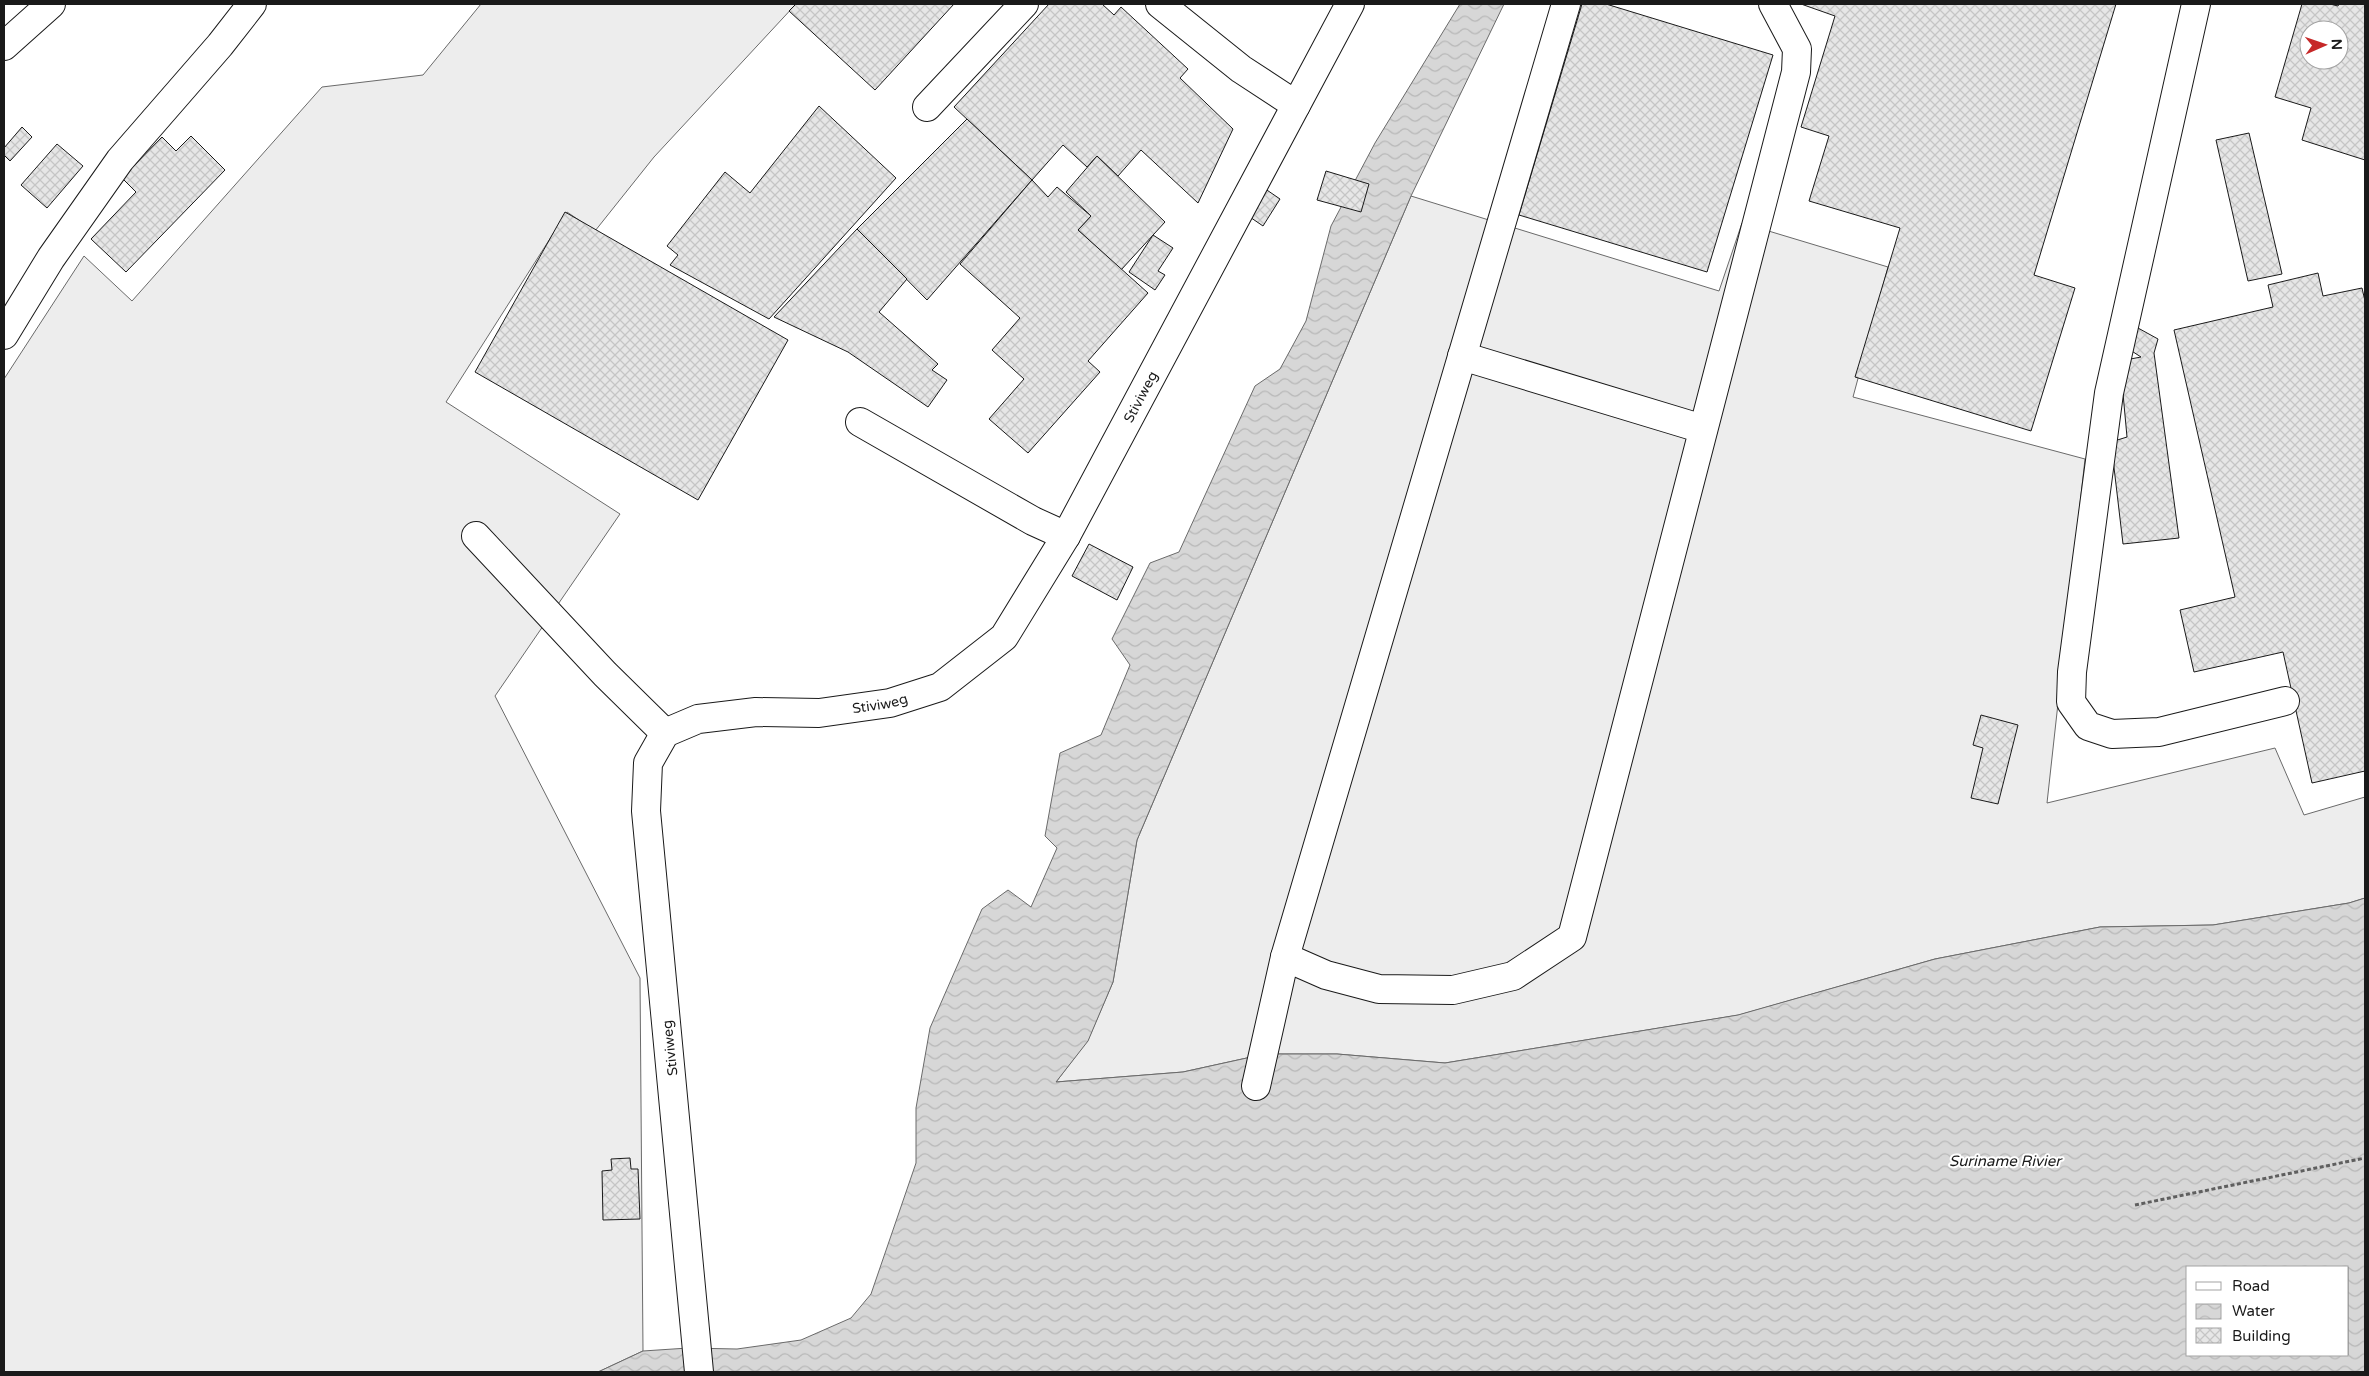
<svg xmlns="http://www.w3.org/2000/svg" width="2369" height="1376" font-family="'Varela Round',sans-serif">
	<style>
		.built { fill: #ededed; stroke: #6a6a6a }
		.water { fill: url(#water-waves); stroke: #6a6a6a; fill-rule: evenodd }
		.building { fill: url(#building-cross-hatch); stroke: #1a1a1a; fill-rule: evenodd }
		.lines { fill: none; stroke-linecap: round; stroke-linejoin: round }
		.minor-casing { stroke: #1a1a1a; stroke-width: 30 }
		.path { stroke: #5f5f5f; stroke-width: 3; stroke-dasharray: 4 2.5; stroke-linecap: butt }
		.minor { stroke: #fff; stroke-width: 28 }
		.labels { text-anchor: middle; dominant-baseline: central; stroke-width: 4; stroke-linejoin: round; paint-order: stroke }
		.street-label { font-size: 14px; fill: #1a1a1a; stroke: #fff }
		.water-label { font-size: 15px; font-style: italic; fill: #1a1a1a; stroke: #fff }
	</style>
	<defs>
		<pattern id="water-waves" width="16" height="10" patternUnits="userSpaceOnUse" patternTransform="scale(1.25)"><rect width="16" height="10" fill="#d7d7d7"/><path d="M0 5q4-4 8 0t8 0" fill="none" stroke="#b8b8b8"/></pattern>
		<pattern id="building-cross-hatch" width="8" height="8" patternUnits="userSpaceOnUse" patternTransform="scale(1.25)"><rect width="8" height="8" fill="#e6e6e6"/><path d="M0 0l8 8M0 8l8-8" fill="none" stroke="#c5c5c5"/></pattern>
	</defs>
	<rect width="100%" height="100%" fill="#fff"/>
	<g class="built">
		<path d="M481,4H796L654,157L595,231L567,212L446,402L620,514L495,696L640,978L643,1351L598,1372H4V379L84,256L132,301L322,87L423,75Z"/>
		<path d="M1411,196L1719,291L1742,223L1888,267L1853,397L2085,459L2047,803L2275,748L2304,815L2365,797V898L2349,903L2213,925L2100,927L1935,959L1739,1015L1445,1063L1337,1054H1265L1183,1072L1056,1082L1088,1040L1113,982L1137,840Z"/>
	</g>
	<path class="water" d="M1460,4H1504L1411,196L1137,840L1113,982L1088,1041L1056,1082L1183,1072L1265,1054H1337L1445,1063L1738,1015L1935,959L2100,927L2213,925L2349,903L2365,898V1372H598L643,1351L688,1348L737,1349L801,1340L851,1318L871,1294L916,1163V1108L930,1028L982,909L1008,890L1031,907L1057,848L1045,836L1060,753L1101,735L1130,665L1112,639L1150,563L1179,552L1255,386L1280,369L1306,321L1331,226L1375,143ZM2188,1267H2348V1355H2188Z"/>
	<g class="building">
		<path d="M796,4H954L875,90L789,11Z"/>
		<path d="M1049,4H1102L1114,15L1121,7L1188,69L1180,78L1233,129L1198,203L1141,150L1118,176L1097,156L1087,167L1063,145L1032,180L954,107Z"/>
		<path d="M1582,4H1606L1773,55L1707,272L1519,215Z"/>
		<path d="M1801,4H2116L2034,275L2075,288L2031,431L1855,377L1900,228L1809,201L1829,136L1801,127L1835,16Z"/>
		<path d="M2302,4H2330L2338,6L2339,4H2365V160L2302,140L2311,108L2275,97ZM2309,30H2339V60H2309Z"/>
		<path d="M819,106L896,178L769,319L670,265L678,255L667,246L725,172L750,193Z"/>
		<path d="M967,119L1032,180L927,300L857,229Z"/>
		<path d="M22,127L32,137L10,161L4,155V148Z"/>
		<path d="M2249,133L2282,274L2248,281L2216,140Z"/>
		<path d="M191,136L225,170L126,272L91,239L136,192L122,178L162,137L176,151Z"/>
		<path d="M57,144L83,166L47,208L21,185Z"/>
		<path d="M1097,156L1165,222L1121,270L1078,230L1091,216L1066,192Z"/>
		<path d="M1326,171L1369,184L1361,212L1317,200Z"/>
		<path d="M1032,180L1048,197L1057,187L1091,216L1078,230L1148,293L1088,361L1100,372L1028,453L989,419L1024,379L992,350L1020,318L960,264Z"/>
		<path d="M1261,186L1280,199L1263,226L1244,213Z"/>
		<path d="M565,212L788,340L698,500L475,372Z"/>
		<path d="M857,229L907,279L879,312L938,364L932,370L947,380L928,407L848,352L774,317Z"/>
		<path d="M1153,235L1173,248L1158,271L1165,275L1155,290L1129,272Z"/>
		<path d="M2318,273L2323,296L2362,288L2365,301V771L2312,783L2283,652L2194,672L2180,610L2235,597L2174,330L2273,307L2268,285Z"/>
		<path d="M2138,328L2158,339L2154,353L2179,538L2123,544L2111,442L2127,437L2120,361L2141,357L2127,348Z"/>
		<path d="M1089,544L1133,567L1117,600L1072,576Z"/>
		<path d="M1981,715L2018,725L1998,804L1971,798L1983,748L1973,745Z"/>
		<path d="M630,1158L631,1169H638L640,1219L603,1220L602,1171L612,1170L611,1159Z"/>
	</g>
	<g class="lines">
		<defs>
			<g id="minor">
				<path d="M1160,4L1241,69L1296,105"/>
				<path d="M2196,4L2109,393L2072,672L2071,702L2088,726L2112,734L2159,732L2285,701"/>
				<path d="M4,46L51,4"/>
				<path d="M927,107L1024,4"/>
				<path d="M4,335L51,258L120,160L220,45L252,4"/>
				<path d="M1462,356L1703,429"/>
				<path d="M860,422L1033,521L1066,536"/>
				<path d="M476,536L605,674L665,733"/>
				<path d="M1285,957L1326,975L1379,989L1453,990L1513,976L1572,937L1796,72L1797,49L1773,4"/>
				<path d="M1256,1086L1285,957L1566,4"/>
				<path id="s1" d="M699,1372L646,811L648,763L665,733L698,719L756,712L819,713L890,703L940,687L1004,637L1066,536L1350,4"/>
			</g>
		</defs>
		<use href="#minor" class="minor-casing"/>
		<path class="path" d="M2135,1205L2365,1158"/>
		<use href="#minor" class="minor"/>
	</g>
	<g class="labels">
		<g class="street-label">
			<text stroke="none"><textPath href="#s1" startOffset="1285">Stiviweg</textPath></text>
			<text stroke="none"><textPath href="#s1" startOffset="865">Stiviweg</textPath></text>
			<text transform="translate(670 1048) rotate(-96)">Stiviweg</text>
		</g>
		<g class="water-label">
			<text x="2005" y="1161">Suriname Rivier</text>
		</g>
	</g>
	<rect width="2369" height="1376" fill="none" stroke="#1a1a1a" stroke-width="10"/>
	<rect x="2186" y="1266" width="162" height="90" fill="#ffffff" stroke="#a3a3a3"/>
	<rect x="2196" y="1282" width="25" height="8" fill="#ffffff" stroke="#a3a3a3"/>
	<text x="2232" y="1291" font-size="15" fill="#1a1a1a">Road</text>
	<rect x="2196" y="1304" width="25" height="15" fill="url(#water-waves)" stroke="#a3a3a3"/>
	<text x="2232" y="1316" font-size="15" fill="#1a1a1a">Water</text>
	<rect x="2196" y="1328" width="25" height="15" fill="url(#building-cross-hatch)" stroke="#a3a3a3"/>
	<text x="2232" y="1341" font-size="15" fill="#1a1a1a">Building</text>
	<g transform="translate(2324 45) rotate(88)"><circle r="24" fill="#ffffff" stroke="#a3a3a3"/>
	<path d="M0-4L9 19L0 12L-9 19Z" fill="#c62828"/>
	<text y="-8" font-size="14" font-weight="bold" text-anchor="middle" fill="#1a1a1a">N</text>
	</g>
</svg>
